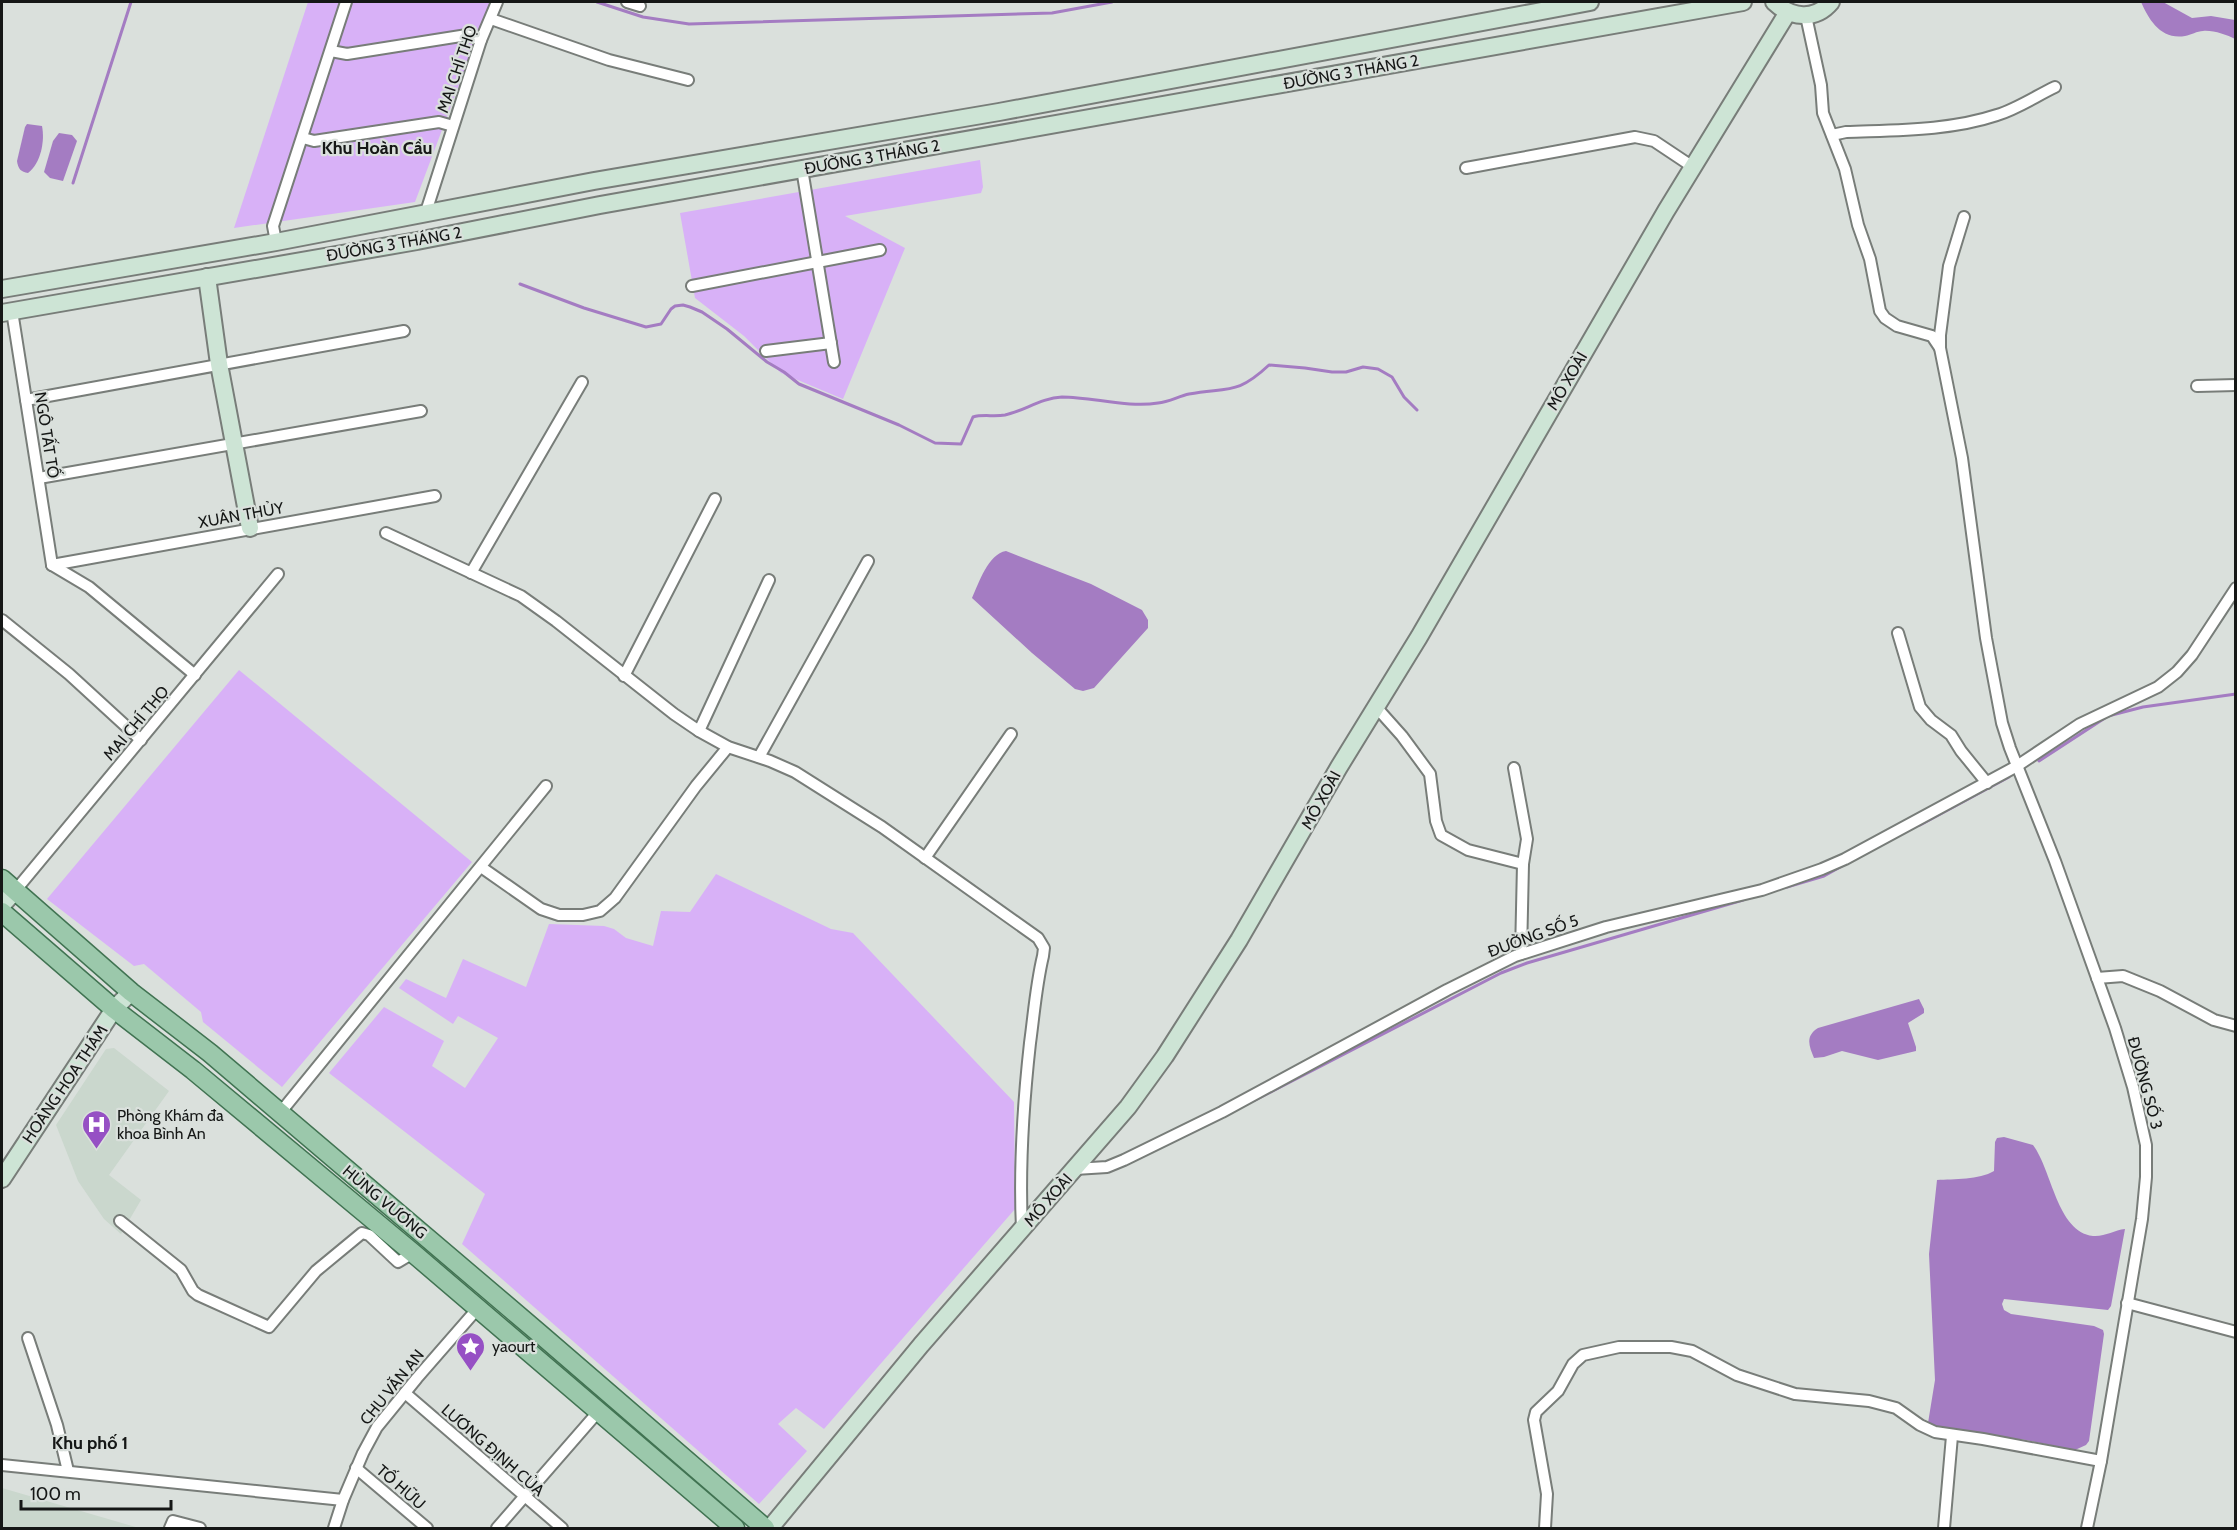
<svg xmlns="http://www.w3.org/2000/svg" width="2237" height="1530" font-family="Cabin,sans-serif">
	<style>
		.built { fill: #cad7cd }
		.green { fill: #d8b1f7 }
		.water { fill: #a47cc2 }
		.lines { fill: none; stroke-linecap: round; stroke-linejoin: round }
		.stream { stroke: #a47cc2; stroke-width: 3 }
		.street-casing { stroke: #787d79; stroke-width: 14 }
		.secondary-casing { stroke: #787d79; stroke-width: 20 }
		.primary-casing { stroke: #417352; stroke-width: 21 }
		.street { stroke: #fff; stroke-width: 10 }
		.secondary { stroke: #cde4d5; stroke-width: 16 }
		.primary { stroke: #9bc8ab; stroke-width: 18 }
		.labels { text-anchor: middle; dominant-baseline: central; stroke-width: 4.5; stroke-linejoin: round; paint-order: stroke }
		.street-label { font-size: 16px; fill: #151716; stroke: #dae0dc }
		.poi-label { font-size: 16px; fill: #151716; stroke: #dae0dc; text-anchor: start }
		.neighbourhood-label { font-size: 18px; font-weight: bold; fill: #151716; stroke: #dae0dc }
	</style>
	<rect width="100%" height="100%" fill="#dae0dc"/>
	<g class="built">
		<path d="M114,1048L169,1091L109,1175L141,1200L121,1234L104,1219L78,1181L56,1125L106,1049Z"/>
		<path d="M2,1488L139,1528H2Z"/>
	</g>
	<g class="green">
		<path d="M308,2H490L415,202L234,228Z"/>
		<path d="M980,160L983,187L981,193L845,216L905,248L843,399L781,373L744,336L695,298L680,213Z"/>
		<path d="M239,670L472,862L282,1087L203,1022L201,1012L144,964L134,966L47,899Z"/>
		<path d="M716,874L831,929L853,933L1014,1102L1015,1209L824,1429L796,1408L778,1424L807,1451L759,1504L462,1244L485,1194L329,1073L384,1007L444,1041L432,1066L465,1088L498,1038L458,1016L453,1024L399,988L406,979L446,998L463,959L526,987L549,924L604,926L614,929L626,938L653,946L661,911L690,912Z"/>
	</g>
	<g class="water">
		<path d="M2141,2H2163L2192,18L2211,16L2235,20V39C2227,35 2213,30 2203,31C2197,31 2191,35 2185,36C2161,40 2149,20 2141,2Z"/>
		<path d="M27,124L42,126C45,141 41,163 28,173C21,172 18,169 17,161L25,127Z"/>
		<path d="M59,133L72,135L77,141L63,181L50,178L44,172L53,141Z"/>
		<path d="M1006,551L1091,584L1142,610L1148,620V628L1094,688L1083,691L1075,689L1032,653L972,598C979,583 988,554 1006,551Z"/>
		<path d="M1919,999L1924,1009V1013L1908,1023L1916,1047V1051L1878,1060L1842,1051L1824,1057L1814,1058C1809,1046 1805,1036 1818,1028Z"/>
		<path d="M2004,1137L2033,1145C2052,1170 2057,1232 2093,1236C2105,1237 2114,1230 2125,1229L2111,1306L2108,1310L2004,1299L2002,1304L2004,1310L2011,1314L2094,1326L2103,1330L2104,1334L2089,1441L2086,1445L2075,1450L2026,1440L1950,1431L1930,1426L1928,1423L1935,1380L1929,1254L1937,1180C1954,1179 1979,1180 1994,1171L1995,1142L1997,1138Z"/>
	</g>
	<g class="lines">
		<g class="stream">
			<path d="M597,2L643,17L689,24L1052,13L1112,2"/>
			<path d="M73,183L131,2"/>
			<path d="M520,284L584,308L646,327L661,324L671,309L675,306L683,305L690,307L702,312L727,329L767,362L784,372L799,384L899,425L935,443L961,444L973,417C983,414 994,417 1005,415C1024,411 1041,398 1062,397C1092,397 1128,408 1158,403C1169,402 1179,396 1189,394C1229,387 1237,395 1269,365L1305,368L1332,372H1346L1363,367L1378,369L1392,377L1404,397L1417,410"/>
			<path d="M2039,761L2108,716L2143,707L2236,694"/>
			<path d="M1920,825L2009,777"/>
			<path d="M1787,887L1824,876L1842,866"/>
			<path d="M1255,1100L1501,973L1527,963L1743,900"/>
		</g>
		<defs>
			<g id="street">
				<path d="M627,2L640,6"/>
				<path d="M1806,16L1821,85L1823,113L1845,169L1858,225L1870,259L1880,311L1885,318L1897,326L1932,336L1940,348L1962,458L1986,638L2002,723L2010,748L2055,861L2115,1028L2133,1087L2146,1145V1177L2142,1219L2101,1461L2087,1528"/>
				<path d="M491,19L609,60L688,80"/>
				<path d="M331,51L347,54L467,35L481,40"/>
				<path d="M1832,135L1846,132C1895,130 1949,131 1997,115C2017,109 2036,96 2055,87"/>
				<path d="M303,138L314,141L439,122L453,126"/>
				<path d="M1466,168L1635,137L1654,141L1693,167"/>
				<path d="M802,169L834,362"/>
				<path d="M425,215L481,40L497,2"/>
				<path d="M276,242L273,226L346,2"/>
				<path d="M692,286L880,250"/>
				<path d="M12,311L52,565"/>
				<path d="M1940,348V335L1949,266L1964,217"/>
				<path d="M766,351L831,343"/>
				<path d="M2197,386L2236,385"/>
				<path d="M26,400L404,331"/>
				<path d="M39,478L421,411"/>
				<path d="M386,533L521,596L556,621L674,714L699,731L728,747L770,761L795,772L882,827L1038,938L1044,948L1043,956C1036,985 1034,1014 1030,1043C1023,1106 1019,1166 1022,1229"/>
				<path d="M52,565L435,496"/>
				<path d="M52,565L89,587L195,675"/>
				<path d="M471,573L582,382"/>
				<path d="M2,620L69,674L141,740"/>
				<path d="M1898,633L1920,707L1931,720L1951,735L1961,751L1987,783"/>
				<path d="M624,676L715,499"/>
				<path d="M1377,708L1402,736L1430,774L1436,821L1441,835L1468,850L1523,864"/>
				<path d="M699,731L769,580"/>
				<path d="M759,757L868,561"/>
				<path d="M1514,768L1527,839L1523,864L1521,954"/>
				<path d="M925,858L1011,734"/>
				<path d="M481,867L541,909L559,915H583L600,911L615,898L696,786L728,747"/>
				<path d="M15,891L278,574"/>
				<path d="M2097,978L2123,976L2160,991L2214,1020L2236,1026"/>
				<path d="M280,1113L546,786"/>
				<path d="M1075,1169L1107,1167L1124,1160L1222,1112L1447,990L1515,956L1606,927L1762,890L1822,869L1845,859L2017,766L2080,724L2158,687L2177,672L2192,655L2236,588"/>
				<path d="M120,1221L181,1270L193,1291L198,1295L269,1327L316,1271L362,1233L369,1235L398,1262L413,1253"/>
				<path d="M2127,1303L2236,1332"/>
				<path d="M28,1338L57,1425L68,1471"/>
				<path d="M405,1393L562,1528"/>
				<path d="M2,1465L343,1500"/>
				<path d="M356,1468L427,1528"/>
				<path d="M170,1528L173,1521L200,1528"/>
				<path d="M334,1528L343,1500L363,1453L377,1427L417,1378L478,1308"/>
				<path d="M497,1528L598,1412"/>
				<path d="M1545,1528L1547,1494L1534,1420L1536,1412L1558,1391L1573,1364L1583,1355L1619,1347H1671L1692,1351L1737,1375L1795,1394L1869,1401L1896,1408L1920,1425L1935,1432L1983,1439L2101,1461"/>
				<path d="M1944,1528L1952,1436"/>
			</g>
			<g id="secondary">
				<path d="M1774,2C1791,18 1815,21 1831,2"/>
				<path d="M207,277L219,364L250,528"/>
				<path d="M2,289L276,242L594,181L999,112L1590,2"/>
				<path d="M2,313L417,241L600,205L1743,2"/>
				<path d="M2,905L15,891"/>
				<path d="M2,1179L114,1009L131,992"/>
				<path d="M770,1528L921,1345L1128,1107L1165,1056L1239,940L1339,767L1419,637L1666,211L1788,12"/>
			</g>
			<g id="primary">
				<path d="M2,879L131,992L210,1053L539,1333L765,1528"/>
				<path d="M2,912L114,1009L193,1070L413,1253L735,1528"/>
			</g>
		</defs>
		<use href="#street" class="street-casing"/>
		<use href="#secondary" class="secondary-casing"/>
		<use href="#primary" class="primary-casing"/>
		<use href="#street" class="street"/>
		<use href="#secondary" class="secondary"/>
		<use href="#primary" class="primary"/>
	</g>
	<defs>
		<symbol id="hospital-pin" viewBox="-11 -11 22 30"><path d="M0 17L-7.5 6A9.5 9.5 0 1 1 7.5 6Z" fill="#9650c4" stroke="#dae0dc"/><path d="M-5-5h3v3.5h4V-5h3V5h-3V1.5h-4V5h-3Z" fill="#fff"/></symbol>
		<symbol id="sight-pin" viewBox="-11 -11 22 30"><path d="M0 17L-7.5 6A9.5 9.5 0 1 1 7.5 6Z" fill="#9650c4" stroke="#dae0dc"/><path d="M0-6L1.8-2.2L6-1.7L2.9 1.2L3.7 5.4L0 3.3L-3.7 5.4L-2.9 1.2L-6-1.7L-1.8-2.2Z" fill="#fff"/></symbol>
	</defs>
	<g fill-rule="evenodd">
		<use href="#hospital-pin" x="80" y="1108" width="33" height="45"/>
		<use href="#sight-pin" x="454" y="1330" width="33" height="45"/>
	</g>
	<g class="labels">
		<g class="street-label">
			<text transform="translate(457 69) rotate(-71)">MAI CHÍ THỌ</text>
			<text transform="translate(1351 72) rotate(-10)">ĐƯỜNG 3 THÁNG 2</text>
			<text transform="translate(872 157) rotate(-10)">ĐƯỜNG 3 THÁNG 2</text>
			<text transform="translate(394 244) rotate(-10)">ĐƯỜNG 3 THÁNG 2</text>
			<text transform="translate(1567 381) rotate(-60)">MÔ XOÀI</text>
			<text transform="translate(47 435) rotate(81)">NGÔ TẤT TỐ</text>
			<text transform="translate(241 515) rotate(-10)">XUÂN THỦY</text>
			<text transform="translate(136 723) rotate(-50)">MAI CHÍ THỌ</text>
			<text transform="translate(1321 800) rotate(-61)">MÔ XOÀI</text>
			<text transform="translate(1533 936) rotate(-20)">ĐƯỜNG SỐ 5</text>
			<text transform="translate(2145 1083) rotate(75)">ĐƯỜNG SỐ 3</text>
			<text transform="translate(65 1084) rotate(-56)">HOÀNG HOA THÁM</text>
			<text transform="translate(1048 1200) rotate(-49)">MÔ XOÀI</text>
			<text transform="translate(385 1202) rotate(40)">HÙNG VƯƠNG</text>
			<text transform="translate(392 1387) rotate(-51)">CHU VĂN AN</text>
			<text transform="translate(493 1450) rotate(41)">LƯƠNG ĐỊNH CỦA</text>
			<text transform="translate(401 1487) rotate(41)">TỐ HỮU</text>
		</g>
		<g class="poi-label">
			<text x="117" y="1115">Phòng Khám đa<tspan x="117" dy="18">khoa Bình An</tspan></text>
			<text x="492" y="1346">yaourt</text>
		</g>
		<g class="neighbourhood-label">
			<text x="377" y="148">Khu Hoàn Cầu</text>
			<text x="90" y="1443">Khu phố 1</text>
		</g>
	</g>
	<rect width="2237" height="1530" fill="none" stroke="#151716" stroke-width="6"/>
	<path d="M21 1500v9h150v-9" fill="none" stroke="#151716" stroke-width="3"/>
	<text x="30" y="1500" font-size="18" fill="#151716" stroke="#dae0dc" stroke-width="4.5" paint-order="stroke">100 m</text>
</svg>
